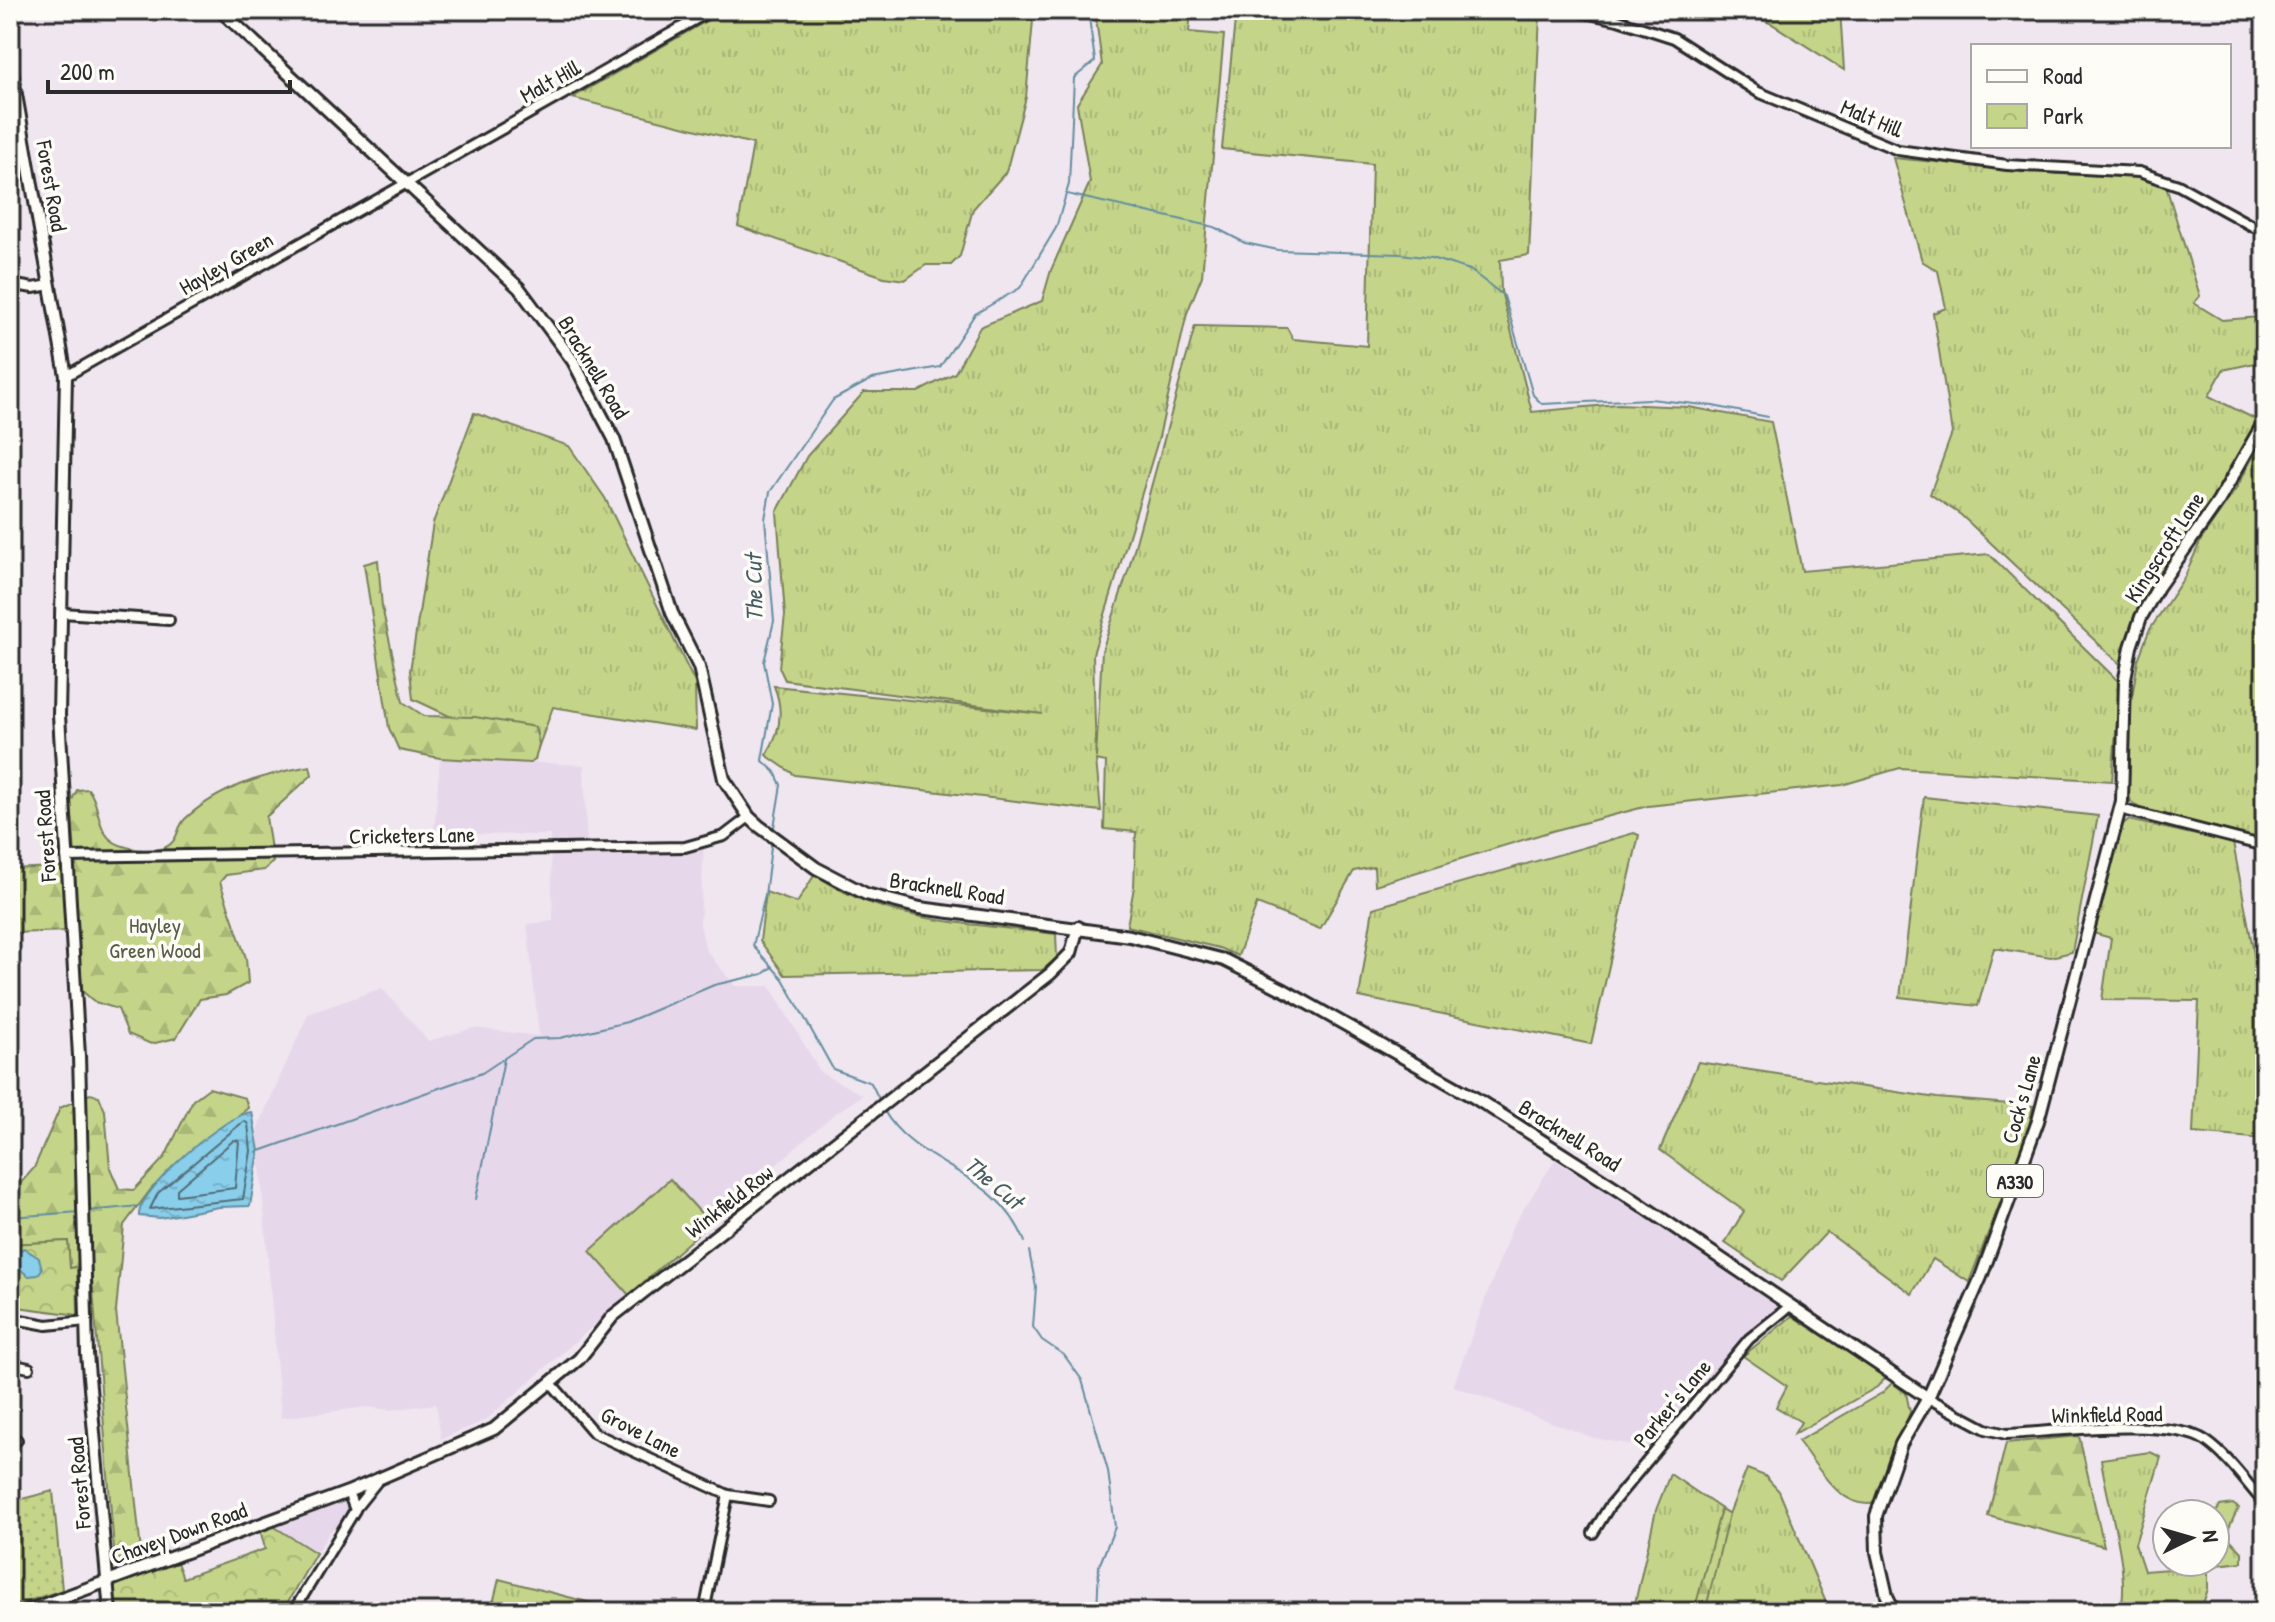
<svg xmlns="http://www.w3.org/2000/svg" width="2275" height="1622" font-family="'Patrick Hand',sans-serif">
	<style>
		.built { fill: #e7d7eb }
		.grass { fill: url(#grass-tufts); stroke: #78805a; stroke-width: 2 }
		.forest { fill: url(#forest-firs); stroke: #78805a; stroke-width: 2 }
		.park { fill: url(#park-crowns); stroke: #78805a; stroke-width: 2 }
		.garden { fill: url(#garden-dots); stroke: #78805a; stroke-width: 2 }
		.pitch { fill: #c4d58a; stroke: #78805a; stroke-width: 2 }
		.water { fill: url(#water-ripples); stroke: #638d9e; stroke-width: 2 }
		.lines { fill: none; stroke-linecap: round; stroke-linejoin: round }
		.shore { stroke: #516c77; stroke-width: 2 }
		.stream { stroke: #638d9e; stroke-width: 2 }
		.minor-casing { stroke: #2b2b2b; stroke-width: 14 }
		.major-casing { stroke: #2b2b2b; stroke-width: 16 }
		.minor { stroke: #fdfcf7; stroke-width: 8 }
		.major { stroke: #fdfcf7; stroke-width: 10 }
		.labels { text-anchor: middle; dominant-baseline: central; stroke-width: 7; stroke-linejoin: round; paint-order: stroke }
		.shield { fill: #fdfcf7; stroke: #6a6a68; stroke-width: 2 }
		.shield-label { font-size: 20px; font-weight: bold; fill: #2b2b2b }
		.street-label { font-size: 22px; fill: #2b2b2b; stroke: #fdfcf7 }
		.park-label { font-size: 22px; fill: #595e48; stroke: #fdfcf7 }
		.water-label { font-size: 24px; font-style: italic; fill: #475c64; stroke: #fdfcf7 }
	</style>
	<defs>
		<pattern id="grass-tufts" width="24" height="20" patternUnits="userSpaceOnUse" patternTransform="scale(2)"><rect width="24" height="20" fill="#c4d58a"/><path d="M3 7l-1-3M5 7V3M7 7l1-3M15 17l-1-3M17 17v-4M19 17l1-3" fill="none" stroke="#a9b777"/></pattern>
		<pattern id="forest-firs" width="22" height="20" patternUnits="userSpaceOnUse" patternTransform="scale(2)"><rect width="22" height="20" fill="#c4d58a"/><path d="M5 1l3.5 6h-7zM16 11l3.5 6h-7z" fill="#a9b777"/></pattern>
		<pattern id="park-crowns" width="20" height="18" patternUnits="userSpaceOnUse" patternTransform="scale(2)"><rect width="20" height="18" fill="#c4d58a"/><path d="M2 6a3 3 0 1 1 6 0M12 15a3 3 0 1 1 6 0" fill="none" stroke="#a9b777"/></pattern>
		<pattern id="garden-dots" width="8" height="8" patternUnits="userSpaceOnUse" patternTransform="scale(2)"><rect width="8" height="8" fill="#c4d58a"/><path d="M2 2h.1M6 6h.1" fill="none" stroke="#a9b777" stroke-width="1.8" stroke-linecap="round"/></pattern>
		<pattern id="water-ripples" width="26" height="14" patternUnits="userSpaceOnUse" patternTransform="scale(2)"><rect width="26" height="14" fill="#89ceea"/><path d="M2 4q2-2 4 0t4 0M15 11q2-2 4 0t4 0" fill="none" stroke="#76b1c9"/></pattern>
	</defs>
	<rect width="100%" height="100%" fill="#f0e6f0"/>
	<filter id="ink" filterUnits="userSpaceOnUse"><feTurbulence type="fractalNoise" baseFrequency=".0125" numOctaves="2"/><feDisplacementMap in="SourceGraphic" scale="16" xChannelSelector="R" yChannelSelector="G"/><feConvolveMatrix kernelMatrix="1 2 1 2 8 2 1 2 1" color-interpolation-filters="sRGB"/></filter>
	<g filter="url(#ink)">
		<g class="built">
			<path d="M440,758L584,765L587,851L704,845L700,925L706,950L735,986H770L821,1073L863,1095L833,1115L486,1420L441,1439L436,1404L390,1410L367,1407L281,1418L257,1129L308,1014L382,988L428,1041L474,1028L539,1036L527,924L553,921L550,835L434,834Z"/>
			<path d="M1555,1160L1661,1225L1778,1306L1649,1448L1594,1438L1453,1386L1512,1227Z"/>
			<path d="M345,1497L350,1507L338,1530L332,1529L316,1553L273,1526Z"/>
		</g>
		<g class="grass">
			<path d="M726,10H1034L1026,97L1006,172L973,209L960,256L951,265H926L905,280L884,277L738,226L753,144L572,98Z"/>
			<path d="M1095,10H1191L1189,32L1224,35L1202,276L1187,313L1159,437L1093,654L1096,758L1102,651L1129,568L1195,326L1287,328L1293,339L1367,346L1372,164L1222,149L1236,10L1526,12L1540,14L1529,255L1500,260L1501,291L1532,412L1618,404L1689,407L1771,422L1802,571L1989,554L2120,683L2112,781L1900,768L1842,785L1648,806L1552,831L1375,885L1374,867L1354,871L1320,929L1257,904L1238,956L1219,948L1127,926L1134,887L1136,832L1104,829L1106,762L1096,760L1101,811L795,775L766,755C780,734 784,710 774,686L1043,714L785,680L779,667L785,615L777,512L807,456L864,392H918L955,373L980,327L1042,301L1051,270L1090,182L1077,104L1102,65Z"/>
			<path d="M1740,10H1840L1844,70L1772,24Z"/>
			<path d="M1893,158L2062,174L2147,177L2165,183L2200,296L2194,303L2222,320L2260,317V362L2223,370L2209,396L2259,421C2250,441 2242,464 2230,483C2191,542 2141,596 2120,664L1961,515L1930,494L1952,433L1933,313L1946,308L1938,271L1922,261Z"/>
			<path d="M474,413L569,446L605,498L695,683L696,730L553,707L537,751L475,728L413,699L410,671L433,523Z"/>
			<path d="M2265,434V840L2141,808L2131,802L2129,794L2131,703L2138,660L2149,631L2185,576L2201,540L2236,489Z"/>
			<path d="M1924,797L2098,816L2072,952L2051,957L1994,948L1978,1006L1900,997Z"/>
			<path d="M2128,820L2233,843L2265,1012V1087L2262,1088L2265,1139L2193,1133L2199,1001L2102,1000L2111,938L2093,933L2122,825Z"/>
			<path d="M1634,833L1639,835L1591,1044L1359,997L1373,908Z"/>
			<path d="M815,874C882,924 975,923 1056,934L1057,958L1042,970L785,975L760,941L766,892L797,903Z"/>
			<path d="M1698,1062L1937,1098L2033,1106L2028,1131L1969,1282L1933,1259L1912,1294L1827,1232L1781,1281L1725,1243L1744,1211L1660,1150Z"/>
			<path d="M1792,1316L1886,1377L1877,1387L1794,1434L1801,1422L1776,1407L1787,1386L1743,1356Z"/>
			<path d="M1892,1383L1906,1393L1910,1412L1876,1503C1840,1511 1818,1466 1798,1441L1882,1393Z"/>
			<path d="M2150,1452L2161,1457L2135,1544L2144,1571L2169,1569L2193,1575L2198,1570L2197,1562H2215V1514L2220,1506L2233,1504L2238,1508L2226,1535L2242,1552V1562L2208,1566V1589L2200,1612H2120C2132,1574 2106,1500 2101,1459Z"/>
			<path d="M1747,1469L1765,1476L1779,1491L1830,1612H1633L1656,1510L1670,1474L1729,1514Z"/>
			<path d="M499,1579L626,1612H491Z"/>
		</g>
		<g class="forest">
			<path d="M378,560L382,607L403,702L424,716L475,717L535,727L539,744L535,760L530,763L440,758L399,750L389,728L364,564Z"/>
			<path d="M310,766L312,775L266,817L273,862L264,870L226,875L220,882L246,958L248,983L226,995L200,999L176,1038L151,1044L128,1034L118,1009L95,1002L82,991L78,940L72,931L10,933V869L76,866L71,802L77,790L88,789C100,803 96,826 110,839C121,849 151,853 164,848C179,842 176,828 185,819C219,787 266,774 310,766Z"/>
			<path d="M209,1088L245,1098L248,1108L152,1188L124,1225L116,1311L141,1552L115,1561L91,1266L70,1268L68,1241L10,1244V1195L34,1168L60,1108L90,1094L99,1096L105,1111L110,1168L119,1189L134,1190L165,1157L193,1100Z"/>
			<path d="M2079,1436L2104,1546L1988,1516L2006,1443Z"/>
			<path d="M1721,1509L1729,1514L1705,1612H1694Z"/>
		</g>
		<g class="park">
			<path d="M68,1241L70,1268L77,1267L78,1315L10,1306V1244Z"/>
			<path d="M273,1526L316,1553L282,1612H116L114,1584L176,1560L183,1578L265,1549L260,1529Z"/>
		</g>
		<path class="garden" d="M53,1491L62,1590L10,1607V1502Z"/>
		<path class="pitch" d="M670,1179L710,1223L629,1295L590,1251Z"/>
		<g class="water">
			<path d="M252,1112L259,1151L250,1206L219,1207L160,1218L139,1216C137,1190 227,1113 252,1112Z"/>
			<path d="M24,1248L39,1258L42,1269L38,1275L28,1276L13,1263V1254Z"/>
		</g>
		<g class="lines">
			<g class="shore">
				<path d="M244,1121L248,1124L251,1151L243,1199L150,1209L158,1193Z"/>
				<path d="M234,1140L239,1141L235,1188L177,1195V1189Z"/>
			</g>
			<g class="stream">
				<path d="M10,12L15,10"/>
				<path d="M1067,194L1214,227L1245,243L1278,250L1401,254L1431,258L1470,270L1504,296L1533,395L1542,404L1650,399L1713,406L1768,417"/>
				<path d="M773,833L781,785L775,772L762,760L772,704L764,662L774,621L765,519L770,492L833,400L872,379L940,367L975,314L1020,288L1056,228L1069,184L1074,78L1095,61L1088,10"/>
				<path d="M772,839L765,895L753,946L783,979L833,1069L871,1083L881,1103"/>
				<path d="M883,1109C915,1168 996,1168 1025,1242"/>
				<path d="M257,1152L482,1073L533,1039L560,1038L627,1022L714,985L763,974L772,967"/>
				<path d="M476,1199L504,1059"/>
				<path d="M87,1211L140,1206"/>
				<path d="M10,1217L80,1212"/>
				<path d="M1029,1251L1036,1287L1033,1327L1042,1340L1064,1355L1082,1380L1108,1471L1115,1527L1099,1566L1097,1612"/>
			</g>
			<defs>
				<g id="minor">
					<path d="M1570,10L1618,20L1674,38L1758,92L1898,150L2007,165L2139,172L2178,185L2265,233"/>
					<path d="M10,284L33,288L50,285"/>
					<path d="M66,376L712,10"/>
					<path d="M62,613L169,620"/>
					<path d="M2120,809L2265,846"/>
					<path d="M66,857L685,847L724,836L749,817"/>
					<path d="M10,1318L47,1325L86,1321"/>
					<path d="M10,1364L29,1368"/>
					<path d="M552,1384L594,1433L728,1495L769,1501"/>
					<path d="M1928,1398L1986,1429L2006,1434C2051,1432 2171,1417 2206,1441C2229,1457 2247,1484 2265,1504"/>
					<path d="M10,1442L17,1440"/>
					<path d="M355,1509L379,1479"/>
					<path d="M1593,1533L1609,1507L1749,1339L1790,1306"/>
					<path d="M293,1612L355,1510L348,1492"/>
					<path d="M704,1612L728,1495"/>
				</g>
				<g id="major">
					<path d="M220,10L519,288L573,361L614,439L672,613L699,667L724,779L749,817L759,826L816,868L866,894L920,908L1130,936L1224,960L1284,990L1475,1098L1622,1192L1928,1398"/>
					<path d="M10,61L66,376L59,715L79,1056L87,1354L110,1612"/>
					<path d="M24,1612L348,1492L494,1429L579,1359L613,1316L1050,974L1071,953L1078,927"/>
					<path d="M1895,1612L1887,1596L1877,1552L1876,1516L1901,1444L1928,1398L1981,1277L2038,1121L2122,801L2125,678L2131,647L2141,617L2158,587L2218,502L2265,420"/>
				</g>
			</defs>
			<use href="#minor" class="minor-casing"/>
			<use href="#major" class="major-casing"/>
			<use href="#minor" class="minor"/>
			<use href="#major" class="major"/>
		</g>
	</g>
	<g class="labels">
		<rect class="shield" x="1987" y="1165" width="56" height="32" rx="6"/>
		<g class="shield-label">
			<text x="2015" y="1181">A330</text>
		</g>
		<g class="street-label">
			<text transform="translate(550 81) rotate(-29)">Malt Hill</text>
			<text transform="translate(1872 118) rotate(23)">Malt Hill</text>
			<text transform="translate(52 186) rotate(80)">Forest Road</text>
			<text transform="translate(226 263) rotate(-30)">Hayley Green</text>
			<text transform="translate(594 367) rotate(59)">Bracknell Road</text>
			<text transform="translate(2164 547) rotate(-57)">Kingscroft Lane</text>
			<text transform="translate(412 835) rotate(-1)">Cricketers Lane</text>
			<text transform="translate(45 836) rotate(-94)">Forest Road</text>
			<text transform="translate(947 888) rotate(9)">Bracknell Road</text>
			<text transform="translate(2021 1099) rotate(-74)">Cock's Lane</text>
			<text transform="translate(1570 1135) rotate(32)">Bracknell Road</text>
			<text transform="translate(729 1201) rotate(-38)">Winkfield Row</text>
			<text transform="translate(1672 1403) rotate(-50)">Parker's Lane</text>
			<text transform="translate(2107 1414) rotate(-1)">Winkfield Road</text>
			<text transform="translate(641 1432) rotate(27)">Grove Lane</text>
			<text transform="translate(79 1483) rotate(-95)">Forest Road</text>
			<text transform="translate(179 1533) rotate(-20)">Chavey Down Road</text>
		</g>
		<g class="park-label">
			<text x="155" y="925">Hayley<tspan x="155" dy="25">Green Wood</tspan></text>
		</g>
		<g class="water-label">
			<text transform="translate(753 588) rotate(-91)">The Cut</text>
			<text transform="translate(994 1182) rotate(40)">The Cut</text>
		</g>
	</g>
	<rect width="2275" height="1622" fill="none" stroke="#fdfcf7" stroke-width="40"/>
	<rect x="20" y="20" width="2235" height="1582" fill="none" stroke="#2b2b2b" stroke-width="3" filter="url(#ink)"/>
	<rect x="1971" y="44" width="260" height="104" fill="#fdfcf7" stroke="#a9a8a5" stroke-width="2"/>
	<rect x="1987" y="70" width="40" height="12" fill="#fdfcf7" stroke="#a9a8a5" stroke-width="2"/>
	<text x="2043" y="84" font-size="24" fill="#2b2b2b">Road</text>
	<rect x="1987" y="104" width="40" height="24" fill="url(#park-crowns)" stroke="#a9a8a5" stroke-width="2"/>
	<text x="2043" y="124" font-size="24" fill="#2b2b2b">Park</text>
	<g transform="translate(2191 1538) rotate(85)"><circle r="38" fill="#fdfcf7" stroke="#a9a8a5" stroke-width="2"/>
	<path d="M0-6L14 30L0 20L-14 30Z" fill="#2b2b2b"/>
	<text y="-12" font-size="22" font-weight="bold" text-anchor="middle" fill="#2b2b2b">N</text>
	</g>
	<path d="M48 80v12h242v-12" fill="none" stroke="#2b2b2b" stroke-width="4"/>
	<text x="60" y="80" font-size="24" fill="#2b2b2b" stroke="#fdfcf7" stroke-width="6" paint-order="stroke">200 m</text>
</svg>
